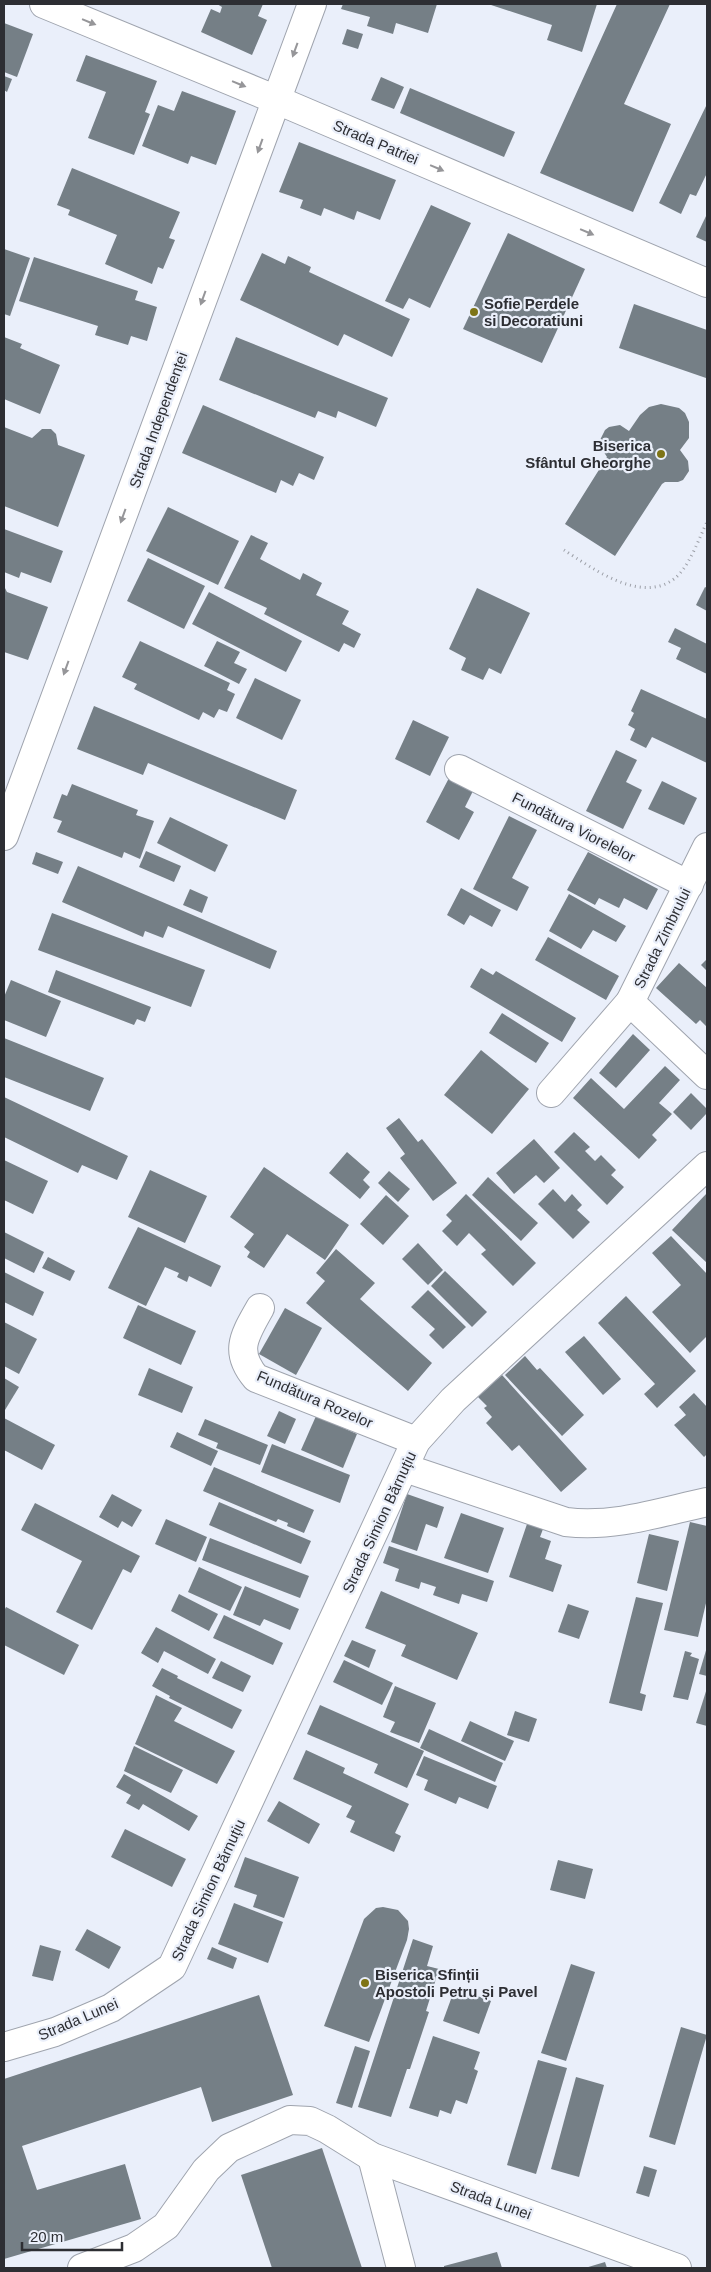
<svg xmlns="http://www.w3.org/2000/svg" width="711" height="2272" font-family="Helvetica,sans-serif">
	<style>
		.building { fill: #757f86 }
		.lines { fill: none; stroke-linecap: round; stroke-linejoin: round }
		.minor-casing { stroke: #9fa4ae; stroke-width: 30 }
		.path { stroke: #9da0a8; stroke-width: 3; stroke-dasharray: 1 4; stroke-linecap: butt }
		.minor { stroke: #fff; stroke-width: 28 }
		.oneway { fill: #969699 }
		.poi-dot { fill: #7e7416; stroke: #eaeffa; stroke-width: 2 }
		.labels { text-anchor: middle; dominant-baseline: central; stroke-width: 4.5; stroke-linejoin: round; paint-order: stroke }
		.street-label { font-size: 15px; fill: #2d2e33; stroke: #eaeffa }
		.poi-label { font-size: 15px; font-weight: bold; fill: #2d2e33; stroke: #eaeffa; text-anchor: start }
	</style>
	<rect width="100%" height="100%" fill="#eaeffa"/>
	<g class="building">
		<path d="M217,4H263L258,16L267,20L252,55L201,32L211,9L220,13L222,7Z"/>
		<path d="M343,4H437L428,33L396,23L393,34L367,26L370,17L341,9Z"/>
		<path d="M488,4H597L582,52L547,40L552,25Z"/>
		<path d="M617,4H670L624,104L671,124L633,212L540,173Z"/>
		<path d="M4,23L33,34L17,77L4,72Z"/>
		<path d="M347,29L363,34L358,49L342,44Z"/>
		<path d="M86,55L157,81L145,112L150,114L134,155L88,138L106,92L76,81Z"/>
		<path d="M4,76L12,79L7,92L4,90Z"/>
		<path d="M381,77L404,87L394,109L371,100Z"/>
		<path d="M410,88L515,132L504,157L400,113Z"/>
		<path d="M182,91L236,111L216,165L191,156L188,164L142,146L158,105L174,111Z"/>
		<path d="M707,104V173L696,196L690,194L681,214L659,203Z"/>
		<path d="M299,142L396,180L380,220L357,211L354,220L324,208L321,216L300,208L303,200L279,192Z"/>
		<path d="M72,168L180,212L169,238L175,240L163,269L158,267L152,284L105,264L117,235L68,215L70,210L57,205Z"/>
		<path d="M431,205L471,223L430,308L409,298L403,309L385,301Z"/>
		<path d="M707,214V242L696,237Z"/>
		<path d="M508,233L585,269L542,363L463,329Z"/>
		<path d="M4,249L30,258L10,316L4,314Z"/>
		<path d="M262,253L285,264L288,256L311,267L309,272L410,319L392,357L344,334L338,346L240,300Z"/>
		<path d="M34,257L138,291L135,300L157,307L147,341L131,336L128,345L95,335L98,326L19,301Z"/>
		<path d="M634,304L707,330L706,378L619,348Z"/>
		<path d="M4,337L22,344L20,348L60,365L40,414L4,399Z"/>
		<path d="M236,337L388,398L376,427L338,411L336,418L318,411L315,418L219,380Z"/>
		<path d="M661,404L679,408L685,413L689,422V438L680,450L688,461L689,471L683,480L678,482H665L662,484L615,556L565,524L607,457L600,446V440L605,430L609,427L620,425L629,431L640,415L649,407Z"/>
		<path d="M203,405L324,457L314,480L299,473L293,486L281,480L276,493L182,453Z"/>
		<path d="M4,427L32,438L42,429H51L56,434L58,445L85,455L58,527L4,506Z"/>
		<path d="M168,507L239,541L218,585L146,551Z"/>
		<path d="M4,529L63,551L51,583L21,572L19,578L4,572Z"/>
		<path d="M251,535L268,543L260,559L300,580L303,573L322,583L316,595L349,611L342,624L361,634L354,648L344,643L339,652L264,614L267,608L224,588Z"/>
		<path d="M148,558L205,586L184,629L127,601Z"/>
		<path d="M4,586L7,592L48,607L28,660L4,652Z"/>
		<path d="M705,587L707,588V611L696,605Z"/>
		<path d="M477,588L530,613L501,674L489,668L483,680L461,670L466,658L449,649Z"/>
		<path d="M209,592L302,641L286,672L192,624Z"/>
		<path d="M675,628L707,644V674L676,659L681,648L668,642Z"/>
		<path d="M140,641L230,683L227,690L235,694L227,712L219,709L214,718L203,712L199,720L134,689L137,684L122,677Z"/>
		<path d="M217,641L240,652L234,663L247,669L239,684L204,666Z"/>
		<path d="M255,678L301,700L282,740L236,718Z"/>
		<path d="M641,689L707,719V763L652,737L646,748L630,740L635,729L628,725L634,713L631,711Z"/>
		<path d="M94,706L297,790L285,820L148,763L143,775L77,749Z"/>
		<path d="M413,720L449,737L430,776L395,759Z"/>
		<path d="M616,750L637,760L626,782L642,790L623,829L586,811Z"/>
		<path d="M449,778L473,791L465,807L474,812L459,840L426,822Z"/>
		<path d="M662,781L697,798L684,825L648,809Z"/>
		<path d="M72,784L138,810L136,815L154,821L140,859L124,852L122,858L57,832L62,821L53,818L62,794L67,796Z"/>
		<path d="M509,816L537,830L512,878L529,887L517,911L473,889Z"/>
		<path d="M170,817L228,845L215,872L157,843Z"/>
		<path d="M146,851L181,866L174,882L139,867Z"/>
		<path d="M36,852L63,862L58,874L32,864Z"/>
		<path d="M588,852L658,889L647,910L624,898L619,908L599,898L595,905L567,890Z"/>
		<path d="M78,866L277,951L270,969L168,926L163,938L145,931L143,937L62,902Z"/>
		<path d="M461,888L501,910L492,927L470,915L464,925L447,915Z"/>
		<path d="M190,889L208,897L202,913L183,905Z"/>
		<path d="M569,894L626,926L616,942L593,930L581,949L549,931Z"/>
		<path d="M52,913L205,970L191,1007L38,950Z"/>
		<path d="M548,937L619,976L606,1000L535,960Z"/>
		<path d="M707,959V971L701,965Z"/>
		<path d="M679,963L707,988V1027L700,1020L696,1024L656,988Z"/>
		<path d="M481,968L493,975L496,971L576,1018L562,1042L470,987Z"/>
		<path d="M56,970L151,1007L145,1022L137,1019L134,1025L48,992Z"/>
		<path d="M11,980L61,1001L46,1037L4,1020V997Z"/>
		<path d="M502,1013L549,1043L536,1063L489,1033Z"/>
		<path d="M633,1034L650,1050L616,1088L599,1073Z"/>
		<path d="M4,1038L104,1078L90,1111L4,1077Z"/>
		<path d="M481,1050L529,1089L492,1134L444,1095Z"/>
		<path d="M665,1066L680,1080L659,1103L672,1114L652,1135L657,1140L639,1159L573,1098L591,1078L624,1109Z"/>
		<path d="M691,1093L707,1109V1113L691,1130L673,1112Z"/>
		<path d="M4,1097L128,1156L117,1180L82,1165L78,1173L4,1137Z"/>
		<path d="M399,1118L418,1142L422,1139L457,1183L433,1201L400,1158L405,1154L386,1128Z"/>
		<path d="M574,1132L590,1147L585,1151L595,1161L601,1155L616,1170L611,1175L624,1187L607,1205L554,1152Z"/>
		<path d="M534,1139L560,1168L544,1183L536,1175L514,1194L496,1173Z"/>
		<path d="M347,1152L370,1172L363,1180L370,1187L360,1199L329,1173Z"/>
		<path d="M4,1160L48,1181L33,1214L4,1200Z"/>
		<path d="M264,1167L349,1225L325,1260L287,1234L264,1268L247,1257L250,1252L244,1247L254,1234L230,1217Z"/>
		<path d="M150,1170L207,1196L185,1243L128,1217Z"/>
		<path d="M389,1171L410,1189L398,1202L378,1183Z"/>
		<path d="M488,1177L538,1223L521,1241L472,1195Z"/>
		<path d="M553,1189L565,1202L572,1194L582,1205L577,1210L590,1222L573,1239L538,1204Z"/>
		<path d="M707,1193V1263L672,1230Z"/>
		<path d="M466,1194L536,1263L513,1286L481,1254L486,1250L469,1233L457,1246L442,1231L452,1221L446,1215Z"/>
		<path d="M386,1195L409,1216L383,1245L360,1224Z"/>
		<path d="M138,1227L221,1266L211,1287L189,1276L187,1282L177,1277L179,1273L165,1267L146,1306L108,1288Z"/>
		<path d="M4,1232L44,1252L34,1273L4,1258Z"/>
		<path d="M671,1236L707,1274V1336L690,1353L652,1312L681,1285L652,1253Z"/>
		<path d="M418,1243L443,1270L428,1285L402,1259Z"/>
		<path d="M336,1249L375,1283L360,1299L432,1363L408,1391L306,1303L325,1281L316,1273Z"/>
		<path d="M48,1257L75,1271L70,1281L42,1268Z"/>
		<path d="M445,1271L487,1312L472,1327L431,1286Z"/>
		<path d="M4,1272L44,1292L33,1316L4,1302Z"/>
		<path d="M428,1290L466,1327L443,1349L429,1335L435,1329L411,1307Z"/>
		<path d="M626,1296L696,1371L657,1408L644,1394L655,1384L598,1323Z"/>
		<path d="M138,1305L196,1331L181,1365L123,1338Z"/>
		<path d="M285,1308L322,1328L296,1375L259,1354Z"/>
		<path d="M4,1322L37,1339L19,1374L4,1366Z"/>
		<path d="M584,1336L621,1379L603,1395L565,1352Z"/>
		<path d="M525,1356L537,1370L540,1368L584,1415L562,1436L505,1375Z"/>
		<path d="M149,1368L193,1387L182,1413L138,1395Z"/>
		<path d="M502,1375L587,1469L561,1492L519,1445L512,1451L486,1423L492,1417L484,1408L487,1406L478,1397Z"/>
		<path d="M4,1378L19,1387L5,1410L4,1409Z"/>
		<path d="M694,1393L707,1407V1454L704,1457L674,1425L686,1415L679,1407Z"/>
		<path d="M279,1411L296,1419L285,1444L267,1436Z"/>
		<path d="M316,1416L357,1434L343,1468L301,1450Z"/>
		<path d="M4,1418L55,1445L42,1470L4,1450Z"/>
		<path d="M205,1419L268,1445L260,1465L216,1448L218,1443L198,1435Z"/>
		<path d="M177,1432L218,1451L211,1466L170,1447Z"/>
		<path d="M272,1444L350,1475L340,1503L261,1472Z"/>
		<path d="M214,1467L314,1510L304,1533L287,1526L288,1523L278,1519L276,1522L203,1491Z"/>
		<path d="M112,1494L142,1510L132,1527L122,1521L118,1528L99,1517Z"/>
		<path d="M407,1494L444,1507L437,1528L426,1524L417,1551L391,1542Z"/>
		<path d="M219,1502L311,1541L301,1564L209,1525Z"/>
		<path d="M35,1503L140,1556L131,1573L123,1569L92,1630L56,1612L82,1561L21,1530Z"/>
		<path d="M461,1513L504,1528L488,1573L444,1558Z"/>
		<path d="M166,1519L207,1537L196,1562L155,1544Z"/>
		<path d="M690,1522L707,1526V1599L698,1637L664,1630Z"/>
		<path d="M527,1524L543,1529L540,1537L551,1541L545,1559L562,1565L553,1592L509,1577Z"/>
		<path d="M649,1534L679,1541L667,1591L637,1583Z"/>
		<path d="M210,1538L309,1576L300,1598L202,1560Z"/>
		<path d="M389,1546L494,1581L487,1602L462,1594L459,1604L433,1595L436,1587L421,1582L419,1589L395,1581L399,1569L383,1563Z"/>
		<path d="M199,1567L242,1587L230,1611L188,1592Z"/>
		<path d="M245,1586L299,1609L290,1630L264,1619L260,1626L233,1615Z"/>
		<path d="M381,1591L478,1633L457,1680L401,1656L406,1645L365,1628Z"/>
		<path d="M179,1594L218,1614L209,1631L171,1611Z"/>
		<path d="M636,1597L663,1603L640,1693L646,1695L642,1711L609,1703Z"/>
		<path d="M568,1604L589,1611L579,1639L558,1632Z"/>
		<path d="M6,1607L79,1645L64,1675L4,1645V1611Z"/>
		<path d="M224,1615L283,1643L273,1665L213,1638Z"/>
		<path d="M156,1627L216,1659L208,1674L164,1651L158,1663L141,1653Z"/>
		<path d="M352,1640L376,1650L369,1668L344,1656Z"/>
		<path d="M707,1647V1676L699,1674Z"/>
		<path d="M685,1651L692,1653L690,1656L699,1659L688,1700L673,1697Z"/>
		<path d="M344,1660L393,1683L382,1705L333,1682Z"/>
		<path d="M221,1661L251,1676L243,1692L212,1678Z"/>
		<path d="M162,1668L178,1676L177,1678L242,1710L232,1729L169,1698L170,1696L152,1686Z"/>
		<path d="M395,1686L436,1703L419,1743L390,1732L395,1722L383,1717Z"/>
		<path d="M707,1688V1726L696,1723Z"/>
		<path d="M156,1695L182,1708L174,1721L235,1751L217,1784L135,1744Z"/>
		<path d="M320,1705L424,1751L407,1788L374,1773L378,1764L307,1734Z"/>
		<path d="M515,1711L537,1719L529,1742L507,1735Z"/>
		<path d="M470,1721L514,1741L505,1761L461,1741Z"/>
		<path d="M429,1729L503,1763L495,1782L420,1748Z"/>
		<path d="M134,1746L183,1770L171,1793L124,1771Z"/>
		<path d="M306,1750L345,1768L343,1773L409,1804L395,1833L401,1836L394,1852L350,1832L355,1821L346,1817L352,1806L293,1779Z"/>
		<path d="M424,1756L497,1786L488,1809L459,1797L456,1804L424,1790L428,1780L416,1775Z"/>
		<path d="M124,1774L198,1816L189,1831L143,1804L139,1810L126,1803L131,1795L116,1787Z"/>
		<path d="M279,1801L320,1824L309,1844L267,1821Z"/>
		<path d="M125,1829L186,1859L172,1887L111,1857Z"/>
		<path d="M245,1857L299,1877L284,1918L253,1907L257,1895L234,1887Z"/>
		<path d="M558,1860L593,1869L585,1899L550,1890Z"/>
		<path d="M234,1903L283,1922L268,1963L218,1944Z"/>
		<path d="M383,1907L398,1910L408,1921L409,1929L407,1940L369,2042L324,2026L364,1919L376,1908Z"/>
		<path d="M87,1929L121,1947L109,1969L75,1950Z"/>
		<path d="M413,1939L433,1946L427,1966L439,1969L426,2011L429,2012L410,2069H407L391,2117L358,2107Z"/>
		<path d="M40,1945L61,1951L53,1981L32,1976Z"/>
		<path d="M212,1947L237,1958L233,1969L207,1959Z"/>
		<path d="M571,1964L595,1972L566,2061L541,2053Z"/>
		<path d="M455,1988L491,2001L479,2034L443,2021Z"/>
		<path d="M259,1995L293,2095L212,2122L201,2087L22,2146L37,2190L125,2164L141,2219L4,2259V2079Z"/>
		<path d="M681,2027L707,2035L675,2145L649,2137Z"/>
		<path d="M433,2036L480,2052L474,2069L478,2071L467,2104L456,2100L451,2114L440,2110L438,2117L409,2108Z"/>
		<path d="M355,2046L370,2051L352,2108L336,2103Z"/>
		<path d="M538,2060L567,2068L536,2174L507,2165Z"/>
		<path d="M576,2077L604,2085L579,2177L551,2169Z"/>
		<path d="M322,2148L362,2268H272L241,2175Z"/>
		<path d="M644,2166L657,2170L649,2197L636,2193Z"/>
		<path d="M497,2252L502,2268H444V2266Z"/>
		<path d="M605,2262L607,2268H585Z"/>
	</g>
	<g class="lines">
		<defs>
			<g id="minor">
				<path d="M44,4L277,100L707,283"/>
				<path d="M459,769L689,885"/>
				<path d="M4,836L312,4"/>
				<path d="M707,847L630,1002L707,1075"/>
				<path d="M551,1093L630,1002"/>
				<path d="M260,1308C245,1335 233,1351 256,1378L416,1441"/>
				<path d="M405,1468L566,1522C614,1528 661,1512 707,1502"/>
				<path d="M4,2047L55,2032L111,2008L172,1967L416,1441L453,1400L707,1166"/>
				<path d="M372,2157L401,2268"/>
				<path d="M82,2268L134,2248L166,2226L206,2170L229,2148L290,2120L310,2121L327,2129L372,2157L677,2268"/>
			</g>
		</defs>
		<use href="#minor" class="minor-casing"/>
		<path class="path" d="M564,550C592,568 640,604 674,579C689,568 699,538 707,522"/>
		<use href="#minor" class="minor"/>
	</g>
	<defs><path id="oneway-solid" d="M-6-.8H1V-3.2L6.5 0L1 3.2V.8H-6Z" transform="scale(1.25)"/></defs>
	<g class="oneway">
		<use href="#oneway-solid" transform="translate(89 22) rotate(22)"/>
		<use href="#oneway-solid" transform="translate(295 50) rotate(110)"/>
		<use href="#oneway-solid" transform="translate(239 84) rotate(22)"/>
		<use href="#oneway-solid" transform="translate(260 146) rotate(110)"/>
		<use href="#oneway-solid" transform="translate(437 168) rotate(23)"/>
		<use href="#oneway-solid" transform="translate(587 232) rotate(23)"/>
		<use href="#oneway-solid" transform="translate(203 298) rotate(110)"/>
		<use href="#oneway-solid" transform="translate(123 516) rotate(110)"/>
		<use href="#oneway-solid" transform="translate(66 668) rotate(110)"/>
	</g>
	<g class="poi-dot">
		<circle cx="474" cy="312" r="5"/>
		<circle cx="661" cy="454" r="5"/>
		<circle cx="365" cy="1983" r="5"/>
	</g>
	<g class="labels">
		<g class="street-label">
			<text transform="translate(376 142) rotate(23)">Strada Patriei</text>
			<text transform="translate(158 420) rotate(-70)">Strada Independenței</text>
			<text transform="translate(574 827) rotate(27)">Fundătura Viorelelor</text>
			<text transform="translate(662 938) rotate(-64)">Strada Zimbrului</text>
			<text transform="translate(315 1399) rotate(23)">Fundătura Rozelor</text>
			<text transform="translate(379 1522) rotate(-65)">Strada Simion Bărnuțiu</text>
			<text transform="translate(208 1890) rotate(-65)">Strada Simion Bărnuțiu</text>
			<text transform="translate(78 2019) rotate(-23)">Strada Lunei</text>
			<text transform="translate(491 2200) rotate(20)">Strada Lunei</text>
		</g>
		<g class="poi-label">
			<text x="484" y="303">Sofie Perdele<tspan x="484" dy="17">si Decoratiuni</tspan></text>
			<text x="651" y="445" text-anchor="end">Biserica<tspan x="651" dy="17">Sfântul Gheorghe</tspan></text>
			<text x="375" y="1974">Biserica Sfinții<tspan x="375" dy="17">Apostoli Petru și Pavel</tspan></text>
		</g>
	</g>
	<rect width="711" height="2272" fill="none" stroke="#2d2e33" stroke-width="10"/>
	<path d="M22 2242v8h100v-8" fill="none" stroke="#2d2e33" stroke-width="2.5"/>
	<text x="30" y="2242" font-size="15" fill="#2d2e33" stroke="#eaeffa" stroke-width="4" paint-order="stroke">20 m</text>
</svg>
